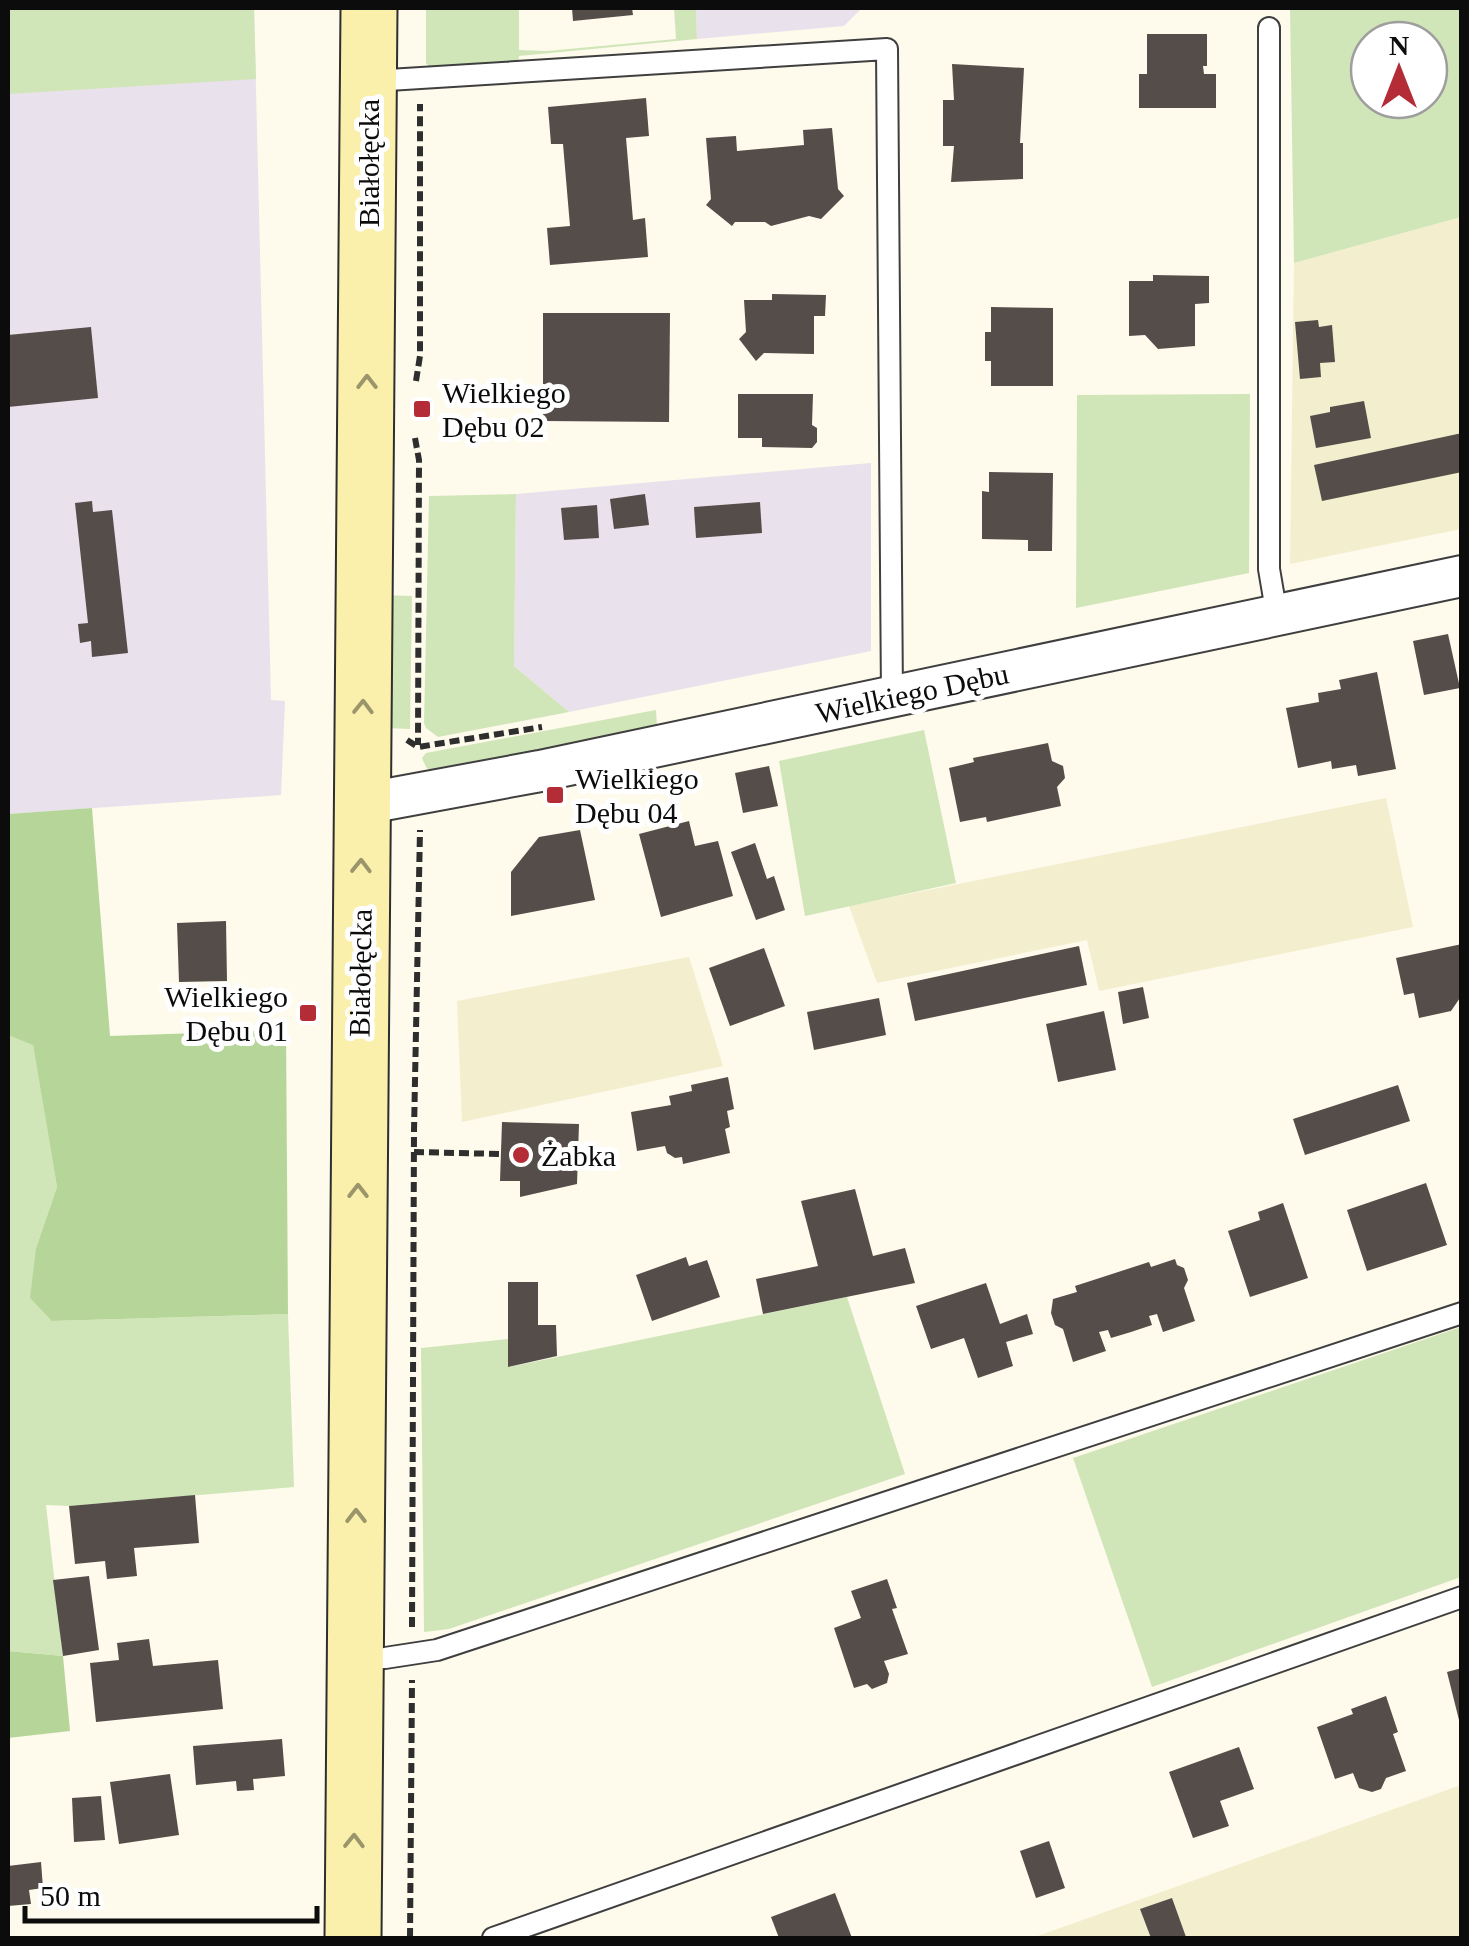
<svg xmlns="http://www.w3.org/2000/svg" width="1469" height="1946" font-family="Georgia,serif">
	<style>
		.industrial { fill: #e9e1eb }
		.farmland { fill: #f2eece }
		.green { fill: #d1e6b8; fill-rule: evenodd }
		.forest { fill: #b6d699 }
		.building { fill: #544d49 }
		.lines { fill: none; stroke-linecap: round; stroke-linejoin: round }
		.lane-casing { stroke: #3f3f3f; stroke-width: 24 }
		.street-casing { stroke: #3f3f3f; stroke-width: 44 }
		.secondary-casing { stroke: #2e2e2e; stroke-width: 59 }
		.path { stroke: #2e2e2e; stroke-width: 6; stroke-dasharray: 10 5; stroke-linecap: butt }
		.lane { stroke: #fff; stroke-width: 20 }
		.street { stroke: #fff; stroke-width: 40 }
		.secondary { stroke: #faf0ab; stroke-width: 55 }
		.oneway { stroke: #9b956b }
		.poi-dot { fill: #b42d36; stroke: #fff; stroke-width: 4 }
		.labels { text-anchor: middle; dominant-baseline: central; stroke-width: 10; stroke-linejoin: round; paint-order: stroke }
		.street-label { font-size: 30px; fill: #0c0c0c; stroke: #fff }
		.poi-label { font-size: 30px; fill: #0c0c0c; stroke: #fff; text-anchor: start }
	</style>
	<rect width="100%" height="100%" fill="#fefaec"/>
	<g class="industrial">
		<path d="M8,8H254L271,700L285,701L281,795L8,814Z"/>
		<path d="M696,8H862L844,26L697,39Z"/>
		<path d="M871,463V651L569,712L514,666L516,494Z"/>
	</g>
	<g class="farmland">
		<path d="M1461,217V529L1290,564L1294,263Z"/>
		<path d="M1386,798L1413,927L1099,991L1087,940L877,983L849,906Z"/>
		<path d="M689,957L723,1066L462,1122L457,1001Z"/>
		<path d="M1461,1785V1938H1032L1178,1886Z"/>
	</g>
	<g class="green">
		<path d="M8,8H254L256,79L8,94Z"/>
		<path d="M426,8H519V50L547,51L676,39L674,8H696L697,39L519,56L518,63L431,68L426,63Z"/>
		<path d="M1290,8H1461V217L1294,263ZM1369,40H1429V100H1369Z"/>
		<path d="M1250,394L1249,573L1076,608L1077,395Z"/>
		<path d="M516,494L514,666L569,712L438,737L426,728L424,723L429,496Z"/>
		<path d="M381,595L412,596L410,729L386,728Z"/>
		<path d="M656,710L657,727L433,773L426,767L422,758L426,753Z"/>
		<path d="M924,730L956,883L805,916L779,761Z"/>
		<path d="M8,1035L33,1044L57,1187L36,1248L53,1321L288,1314L294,1487L69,1506L46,1505L63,1656L8,1651Z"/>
		<path d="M847,1297L905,1474L449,1629L424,1632L421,1348L508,1339L509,1367Z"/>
		<path d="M1461,1327V1577L1152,1687L1073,1458Z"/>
	</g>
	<g class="forest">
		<path d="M92,808L110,1036L286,1030L288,1314L52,1321L30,1298L36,1248L57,1187L33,1045L8,1035V814Z"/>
		<path d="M8,1651L63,1656L70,1731L8,1738Z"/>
	</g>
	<g class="building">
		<path d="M572,8H632L633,15L573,21Z"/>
		<path d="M1147,34H1207V66H1203L1204,74H1216V108H1139V74H1147Z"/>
		<path d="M952,64L1024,68L1020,143H1023V179L951,182L954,146H943V100H954Z"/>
		<path d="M646,98L649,136L626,138L633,220L645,218L648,257L550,265L547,228L570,226L563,144H551L548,107Z"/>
		<path d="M832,128L838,189L844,196L821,219L809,216L771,226L765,222H735L732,226L706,205L711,199L706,138L736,136L737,151L771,148L804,145L803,130Z"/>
		<path d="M1153,275L1209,276V303L1195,304V346L1158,349L1145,335L1129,336V281H1153Z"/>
		<path d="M772,294L826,295L825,316H814V354L764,353L756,361L739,339L746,332L744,300H772Z"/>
		<path d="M991,307L1053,308V386H991V361H985V332H991Z"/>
		<path d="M543,313H670L669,422L543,421Z"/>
		<path d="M1318,320L1319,327L1332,325L1335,362L1320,363L1321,377L1300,379L1295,322Z"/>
		<path d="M91,327L98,398L8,407V335Z"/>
		<path d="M738,394H813L812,425L817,428V442L812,448L762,447V438H738Z"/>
		<path d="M1364,401L1371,438L1316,448L1310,416L1330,412V407Z"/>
		<path d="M1462,433V472L1322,501L1314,465Z"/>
		<path d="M989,472L1053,473L1052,551H1028V540L982,539V491L989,492Z"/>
		<path d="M645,494L649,525L614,529L610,499Z"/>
		<path d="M92,501L93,512L112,510L128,653L92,657L91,641L80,643L78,624L88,623L75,503Z"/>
		<path d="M760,502L762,533L696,538L694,507Z"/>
		<path d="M597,505L599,538L564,540L561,508Z"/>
		<path d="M1448,634L1460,688L1424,695L1413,641Z"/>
		<path d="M1377,672L1396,769L1358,776L1356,765L1332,769L1331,761L1298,768L1286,708L1319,702L1318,693L1341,689L1339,680Z"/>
		<path d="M1048,743L1052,761L1063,766L1065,778L1057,787L1061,806L987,822L986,817L960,822L949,768L974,762L973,758Z"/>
		<path d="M769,766L778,806L743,813L735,773Z"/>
		<path d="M689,821L695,846L718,841L733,896L661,917L639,834Z"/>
		<path d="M580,830L595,900L511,916V872L539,837Z"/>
		<path d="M755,843L767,879L774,876L785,910L756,920L731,852Z"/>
		<path d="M226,921L227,981L179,982L177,923Z"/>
		<path d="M1462,944V995L1451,1011L1419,1018L1414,993L1404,995L1396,958Z"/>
		<path d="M1079,946L1087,985L915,1021L907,983Z"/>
		<path d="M764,948L785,1006L730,1026L709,968Z"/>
		<path d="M1143,987L1149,1018L1123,1024L1118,992Z"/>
		<path d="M879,998L886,1035L814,1050L807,1012Z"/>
		<path d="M1104,1011L1116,1070L1058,1082L1046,1024Z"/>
		<path d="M728,1077L734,1109L727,1111L730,1127L725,1129L730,1153L683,1164L682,1157L675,1158L667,1153L665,1146L637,1151L631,1112L671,1105L669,1096L692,1091L691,1085Z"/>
		<path d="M1398,1085L1410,1121L1305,1155L1293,1119Z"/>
		<path d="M502,1122L579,1124L577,1184L520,1197V1181H500Z"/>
		<path d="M1426,1183L1447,1245L1367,1271L1347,1210Z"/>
		<path d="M855,1189L873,1256L905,1248L915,1283L763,1314L756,1279L818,1266L801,1201Z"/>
		<path d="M1283,1203L1308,1278L1250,1297L1228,1231L1260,1220L1258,1212Z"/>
		<path d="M686,1257L689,1266L707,1260L720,1297L652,1321L636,1275Z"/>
		<path d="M1175,1259L1177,1265L1184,1268L1188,1280L1184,1288L1195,1321L1163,1332L1157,1314L1149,1316L1152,1325L1131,1332L1111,1338L1108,1330L1099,1332L1106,1351L1073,1362L1063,1329L1055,1325L1051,1313L1053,1299L1077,1292L1075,1286L1149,1262L1151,1267Z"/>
		<path d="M508,1282H538V1325H556L557,1356L508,1367Z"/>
		<path d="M986,1283L1000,1324L1027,1314L1033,1334L1006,1342L1013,1366L978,1378L964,1338L931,1349L916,1306Z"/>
		<path d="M195,1495L199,1543L134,1548L137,1576L107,1579L105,1561L75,1564L69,1506Z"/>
		<path d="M89,1576L99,1650L63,1656L53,1580Z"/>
		<path d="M887,1579L897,1608L892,1609L908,1654L884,1661L889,1674L887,1683L872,1689L867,1684L854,1688L834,1628L861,1618L851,1591Z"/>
		<path d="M149,1639L153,1666L218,1660L223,1709L96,1722L90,1663L119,1660L117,1643Z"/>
		<path d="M1462,1668V1724H1460L1447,1672Z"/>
		<path d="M1386,1696L1398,1732L1393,1734L1406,1771L1386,1778L1381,1789L1372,1792L1359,1788L1353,1773L1335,1779L1317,1727L1353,1714L1351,1709Z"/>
		<path d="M282,1739L285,1776L253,1779L254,1790L237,1791L236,1781L196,1785L193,1746Z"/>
		<path d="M1239,1747L1254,1789L1220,1801L1229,1826L1193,1838L1169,1772Z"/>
		<path d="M170,1774L179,1835L119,1844L110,1782Z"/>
		<path d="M101,1796L105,1840L74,1842L72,1798Z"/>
		<path d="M1049,1841L1065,1888L1036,1898L1020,1851Z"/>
		<path d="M41,1862L43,1888L29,1890L31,1904L8,1906V1866Z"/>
		<path d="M835,1893L852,1938H779L771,1917Z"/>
		<path d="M1172,1898L1186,1937L1151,1938L1140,1909Z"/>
	</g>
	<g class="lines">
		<defs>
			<g id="lane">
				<path d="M1269,28V569L1277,616"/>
				<path d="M372,81L887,49L892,697"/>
				<path d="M358,1659L385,1658L437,1650L1462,1313"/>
				<path d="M493,1938L1462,1597"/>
			</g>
			<path id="street" d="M362,804L540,771L1462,576"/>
			<path id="secondary" d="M353,1938L369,8"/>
		</defs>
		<use href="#lane" class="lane-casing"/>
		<use href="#street" class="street-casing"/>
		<use href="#secondary" class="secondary-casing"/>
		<g class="path">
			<path d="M416,381L420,356V104"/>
			<path d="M415,438L419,460L418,745"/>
			<path d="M407,740L418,747L542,727"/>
			<path d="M414,1152L501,1154"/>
			<path d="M412,1627L414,1131L420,830"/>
			<path d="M410,1938L412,1680"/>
		</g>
		<use href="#lane" class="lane"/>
		<use href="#street" class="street"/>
		<use href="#secondary" class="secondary"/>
	</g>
	<defs><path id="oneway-chevron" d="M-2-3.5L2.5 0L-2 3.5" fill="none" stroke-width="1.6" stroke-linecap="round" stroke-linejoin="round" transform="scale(2.5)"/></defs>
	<g class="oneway">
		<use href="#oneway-chevron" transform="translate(367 382) rotate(-90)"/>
		<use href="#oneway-chevron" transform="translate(363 707) rotate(-89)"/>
		<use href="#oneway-chevron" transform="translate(361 866) rotate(-89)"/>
		<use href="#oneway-chevron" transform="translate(358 1191) rotate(-90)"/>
		<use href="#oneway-chevron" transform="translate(356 1516) rotate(-90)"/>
		<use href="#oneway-chevron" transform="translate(354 1841) rotate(-89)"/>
	</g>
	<g class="poi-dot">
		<rect x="412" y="399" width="20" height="20" rx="5"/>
		<rect x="545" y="785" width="20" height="20" rx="5"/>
		<rect x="298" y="1003" width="20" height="20" rx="5"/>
		<circle cx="521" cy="1155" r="10"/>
	</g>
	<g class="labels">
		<g class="street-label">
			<text transform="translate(368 163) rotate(-90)">Białołęcka</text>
			<text transform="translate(912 693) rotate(-12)">Wielkiego Dębu</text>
			<text transform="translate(360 973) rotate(-89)">Białołęcka</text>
		</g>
		<g class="poi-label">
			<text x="442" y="392">Wielkiego<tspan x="442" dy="34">Dębu 02</tspan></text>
			<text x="575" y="778">Wielkiego<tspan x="575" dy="34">Dębu 04</tspan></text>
			<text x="288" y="996" text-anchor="end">Wielkiego<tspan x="288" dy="34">Dębu 01</tspan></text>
			<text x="541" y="1155">Żabka</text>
		</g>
	</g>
	<rect width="1469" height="1946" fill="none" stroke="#0c0c0c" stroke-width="20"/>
	<g transform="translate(1399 70)"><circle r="48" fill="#ffffff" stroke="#9e9e9e" stroke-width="2.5"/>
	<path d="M0-8L18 38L0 25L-18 38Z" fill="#b42d36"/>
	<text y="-15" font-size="28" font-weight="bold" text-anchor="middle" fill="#0c0c0c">N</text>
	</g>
	<path d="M25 1906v15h292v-15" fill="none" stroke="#0c0c0c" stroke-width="5"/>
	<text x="40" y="1906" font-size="30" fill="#0c0c0c" stroke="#ffffff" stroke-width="8" paint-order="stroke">50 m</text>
</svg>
